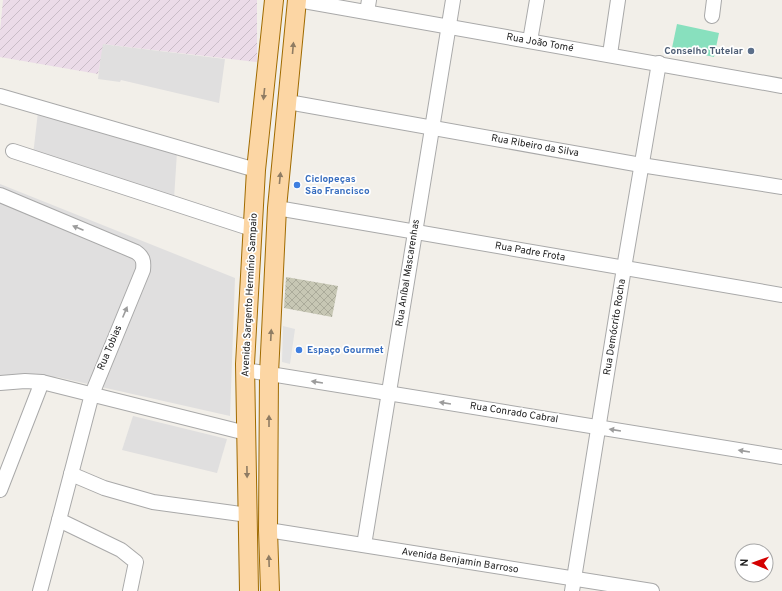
<svg xmlns="http://www.w3.org/2000/svg" width="782" height="591" font-family="Overpass,sans-serif">
	<style>
		.residential { fill: #e0dfdf }
		.industrial { fill: url(#industrial-furrows) }
		.construction { fill: url(#construction-cross-hatch) }
		.pitch { fill: #88e0be }
		.parking { fill: #e2e2e2 }
		.lines { fill: none; stroke-linecap: round; stroke-linejoin: round }
		.minor-casing { stroke: #a9a9a9; stroke-width: 16 }
		.major-casing { stroke: #a06b00; stroke-width: 20 }
		.minor { stroke: #fff; stroke-width: 14 }
		.major { stroke: #fcd6a4; stroke-width: 18 }
		.oneway { fill: #8f7c63 }
		.oneway2 { fill: #9c9c9c }
		.service-dot { fill: #5c6f8a; stroke: #fff; stroke-width: 1.5 }
		.shop-dot { fill: #3f7fe0; stroke: #fff; stroke-width: 1.5 }
		.labels { text-anchor: middle; dominant-baseline: central; stroke-width: 3.5; stroke-linejoin: round; paint-order: stroke }
		.street-label { font-size: 10px; fill: #222; stroke: #fff }
		.service-label { font-size: 10px; font-weight: bold; fill: #4e5e75; stroke: #fff; text-anchor: end }
		.shop-label { font-size: 10px; font-weight: bold; fill: #366cbe; stroke: #fff; text-anchor: start }
	</style>
	<defs>
		<pattern id="industrial-furrows" width="10" height="10" patternUnits="userSpaceOnUse"><rect width="10" height="10" fill="#ebdbe8"/><path d="M-1 1l2-2M0 10L10 0M9 11l2-2" fill="none" stroke="#c9bcc7"/></pattern>
		<pattern id="construction-cross-hatch" width="8" height="8" patternUnits="userSpaceOnUse"><rect width="8" height="8" fill="#c7c7b4"/><path d="M0 0l8 8M0 8l8-8" fill="none" stroke="#abab9a"/></pattern>
	</defs>
	<rect width="100%" height="100%" fill="#f2efe9"/>
	<g class="residential">
		<path d="M102,44L225,59L219,103L121,80L120,82L98,79Z"/>
		<path d="M38,112L177,152L174,199L110,175L33,155Z"/>
		<path d="M0,184L235,278L230,416L57,377L0,380Z"/>
		<path d="M133,416L227,439L217,473L122,450Z"/>
	</g>
	<path class="industrial" d="M3,0H257V62L103,44L98,74L0,57V32Z"/>
	<path class="construction" d="M286,277L338,286L332,317L284,308Z"/>
	<path class="pitch" d="M677,24L719,33L714,57L672,48Z"/>
	<path class="parking" d="M283,326L295,329L290,364L282,362Z"/>
	<g class="lines">
		<defs>
			<g id="minor">
				<path d="M298,0L782,86"/>
				<path d="M367,12L369,0"/>
				<path d="M712,16L714,0"/>
				<path d="M530,41L537,0"/>
				<path d="M610,54L618,0"/>
				<path d="M0,96L256,170"/>
				<path d="M288,102L641,165L782,187"/>
				<path d="M13,151L252,229"/>
				<path d="M0,195L136,252C143,257 144,261 143,270L92,394L59,520L40,591"/>
				<path d="M277,208L782,295"/>
				<path d="M245,370L782,457"/>
				<path d="M0,383L25,381L42,382L246,433"/>
				<path d="M71,474L104,488L153,502L248,515"/>
				<path d="M0,490L42,382"/>
				<path d="M59,520L121,550L136,562L130,591"/>
				<path d="M268,530L652,591"/>
				<path d="M364,545L453,0"/>
				<path d="M572,591L624,268L659,63"/>
			</g>
			<g id="major">
				<path d="M249,591L245,364L256,170L274,0"/>
				<path d="M270,591L268,530L269,374L277,208L297,0"/>
			</g>
		</defs>
		<use href="#minor" class="minor-casing"/>
		<use href="#major" class="major-casing"/>
		<use href="#minor" class="minor"/>
		<use href="#major" class="major"/>
	</g>
	<defs><path id="oneway-solid" d="M-6-.8H1V-3.2L6.5 0L1 3.2V.8H-6Z"/></defs>
	<g class="oneway">
		<use href="#oneway-solid" transform="translate(293 48) rotate(-85)"/>
		<use href="#oneway-solid" transform="translate(264 94) rotate(96)"/>
		<use href="#oneway-solid" transform="translate(280 178) rotate(-84)"/>
		<use href="#oneway-solid" transform="translate(271 335) rotate(-87)"/>
		<use href="#oneway-solid" transform="translate(269 421) rotate(-90)"/>
		<use href="#oneway-solid" transform="translate(247 472) rotate(89)"/>
		<use href="#oneway-solid" transform="translate(269 561) rotate(-92)"/>
	</g>
	<g class="oneway2">
		<use href="#oneway-solid" transform="translate(78 228) rotate(-157)"/>
		<use href="#oneway-solid" transform="translate(125 312) rotate(-67)"/>
		<use href="#oneway-solid" transform="translate(317 382) rotate(-171)"/>
		<use href="#oneway-solid" transform="translate(445 403) rotate(-171)"/>
		<use href="#oneway-solid" transform="translate(615 430) rotate(-171)"/>
		<use href="#oneway-solid" transform="translate(744 451) rotate(-171)"/>
	</g>
	<circle class="service-dot" cx="751" cy="51" r="4"/>
	<g class="shop-dot">
		<circle cx="297" cy="185" r="4"/>
		<circle cx="299" cy="350" r="4"/>
	</g>
	<g class="labels">
		<g class="street-label">
			<text transform="translate(540 43) rotate(10)">Rua João Tomé</text>
			<text transform="translate(535 146) rotate(10)">Rua Ribeiro da Silva</text>
			<text transform="translate(530 252) rotate(10)">Rua Padre Frota</text>
			<text transform="translate(408 273) rotate(-81)">Rua Aníbal Mascarenhas</text>
			<text transform="translate(250 295) rotate(-87)">Avenida Sargento Hermínio Sampaio</text>
			<text transform="translate(615 327) rotate(-81)">Rua Demócrito Rocha</text>
			<text transform="translate(110 348) rotate(-67)">Rua Tobias</text>
			<text transform="translate(514 413) rotate(9)">Rua Conrado Cabral</text>
			<text transform="translate(460 561) rotate(9)">Avenida Benjamin Barroso</text>
		</g>
		<g class="service-label">
			<text x="743" y="51">Conselho Tutelar</text>
		</g>
		<g class="shop-label">
			<text x="305" y="179">Ciclopeças<tspan x="305" dy="12">São Francisco</tspan></text>
			<text x="307" y="350">Espaço Gourmet</text>
		</g>
	</g>
	<g transform="translate(754 563) rotate(272)"><circle r="19" fill="#ffffff" stroke="#a7a7a7"/>
	<path d="M0-3L7 15L0 10L-7 15Z" fill="#d40000"/>
	<text y="-6" font-size="11" font-weight="bold" text-anchor="middle" fill="#222222">N</text>
	</g>
</svg>
